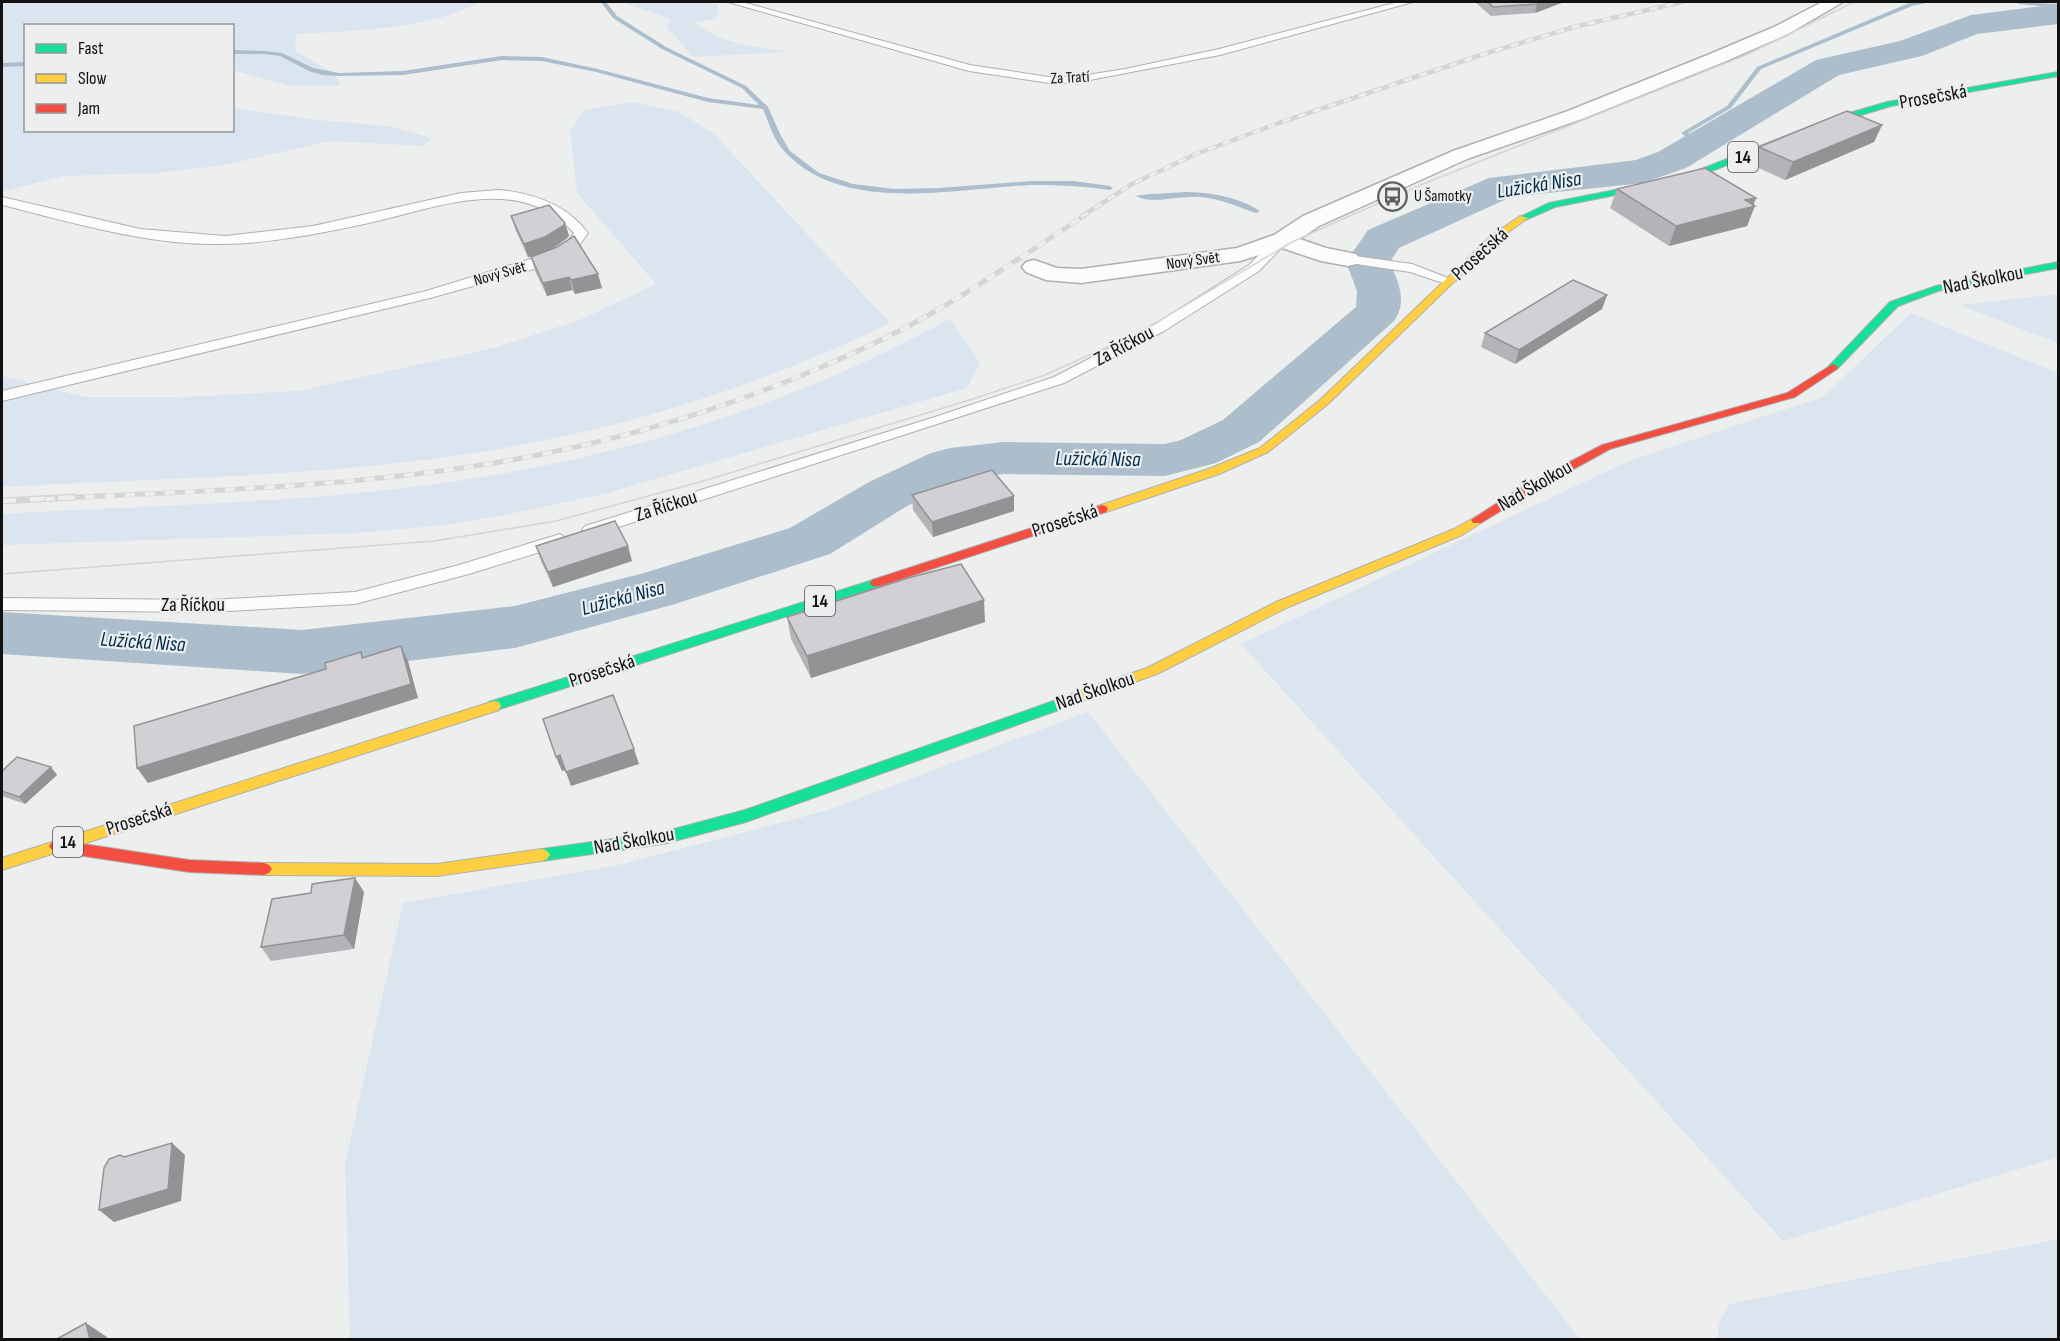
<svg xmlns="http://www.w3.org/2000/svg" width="2060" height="1341" font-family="'Sofia Sans Condensed',sans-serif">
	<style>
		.green { fill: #dbe5ef }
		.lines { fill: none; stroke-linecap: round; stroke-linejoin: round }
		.stream { fill: #acbecc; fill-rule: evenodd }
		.river { fill: #acbecc; fill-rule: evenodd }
		.lane-casing { stroke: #afafaf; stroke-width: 2 }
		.street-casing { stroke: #afafaf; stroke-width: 3 }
		.fast-casing { stroke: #afafaf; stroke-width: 2 }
		.slow-casing { stroke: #afafaf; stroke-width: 2 }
		.jam-casing { stroke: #afafaf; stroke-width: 2 }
		.lane { fill: #fcfcfc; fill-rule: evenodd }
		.street { fill: #fcfcfc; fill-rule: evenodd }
		.fast { fill: #16e098; fill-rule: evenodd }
		.slow { fill: #ffcf43; fill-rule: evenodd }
		.jam { fill: #f24e42; fill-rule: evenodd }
		.tram { stroke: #d4d5d5; stroke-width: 1.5 }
		.rail-far2-casing { stroke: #d4d5d5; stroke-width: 4.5 }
		.rail-far1-casing { stroke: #d4d5d5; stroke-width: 5 }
		.rail-casing { stroke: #d4d5d5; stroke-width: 7 }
		.rail-far2 { stroke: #eceeef; stroke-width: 3; stroke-dasharray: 8; stroke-linecap: butt }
		.rail-far1 { stroke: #eceeef; stroke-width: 4; stroke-dasharray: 10; stroke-linecap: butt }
		.rail { stroke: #eceeef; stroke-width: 4.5; stroke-dasharray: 14; stroke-linecap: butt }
		.wall { fill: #b5b3b7 }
		.shaded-wall { fill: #949295 }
		.building { fill: #d3d0d5; stroke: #949295; stroke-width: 1.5 }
		.labels { text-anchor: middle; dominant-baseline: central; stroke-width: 4.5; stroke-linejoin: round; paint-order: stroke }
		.far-street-label { font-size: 16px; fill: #111112; stroke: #eceeef }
		.far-poi-label { font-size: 16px; fill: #111112; stroke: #eceeef; text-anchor: start }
		.shield { fill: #eceeef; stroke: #535354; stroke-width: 1.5 }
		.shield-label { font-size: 18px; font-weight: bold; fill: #111112 }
		.street-label { font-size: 20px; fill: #111112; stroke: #eceeef }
		.water-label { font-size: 21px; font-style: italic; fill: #002c4a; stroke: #eceeef }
	</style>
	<rect width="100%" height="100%" fill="#edeeee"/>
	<g class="green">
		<path d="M2,2H480C432,29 352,31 296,34L295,51L334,73L340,85L290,86L233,70L232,26H26V130H232L233,108L317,120L387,126L432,138L424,146L330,141L224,165L158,173L63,176L2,192Z"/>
		<path d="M621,2H709L718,5L719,13L714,19L694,22C719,44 756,46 787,52L693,57L667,27L671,19Z"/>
		<path d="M632,102L679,112L714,134L890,323C775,379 656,419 531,443C361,477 175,477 2,487V376L85,397H182L298,391L494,348L582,319L656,284L577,193L570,131L585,110Z"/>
		<path d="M2058,294V343L1959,305Z"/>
		<path d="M1911,313L2058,373V1157L1783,1241L1241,644L1631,460L1823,397Z"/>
		<path d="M950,319L980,363L967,388L604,494L504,515L436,526L356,533L2,545V514C135,506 271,504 404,488C599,465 777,413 950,319Z"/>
		<path d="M1088,712L1580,1339H350L345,1164L403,903L623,864L825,811Z"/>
		<path d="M2058,1239V1339H1718V1324L1730,1304Z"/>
	</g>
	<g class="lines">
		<g class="stream">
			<path d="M601,2H606L617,16L666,47L746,86L768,107L781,136L790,151L819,173L853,184L894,189L939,188L1031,181H1073L1110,186L1113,188L1110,190C1084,186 1059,185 1032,185C956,188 845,215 786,153C774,142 769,123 763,109L708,102L596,72L542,61L502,60L403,75L339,76L322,75L309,71L280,56L264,54H232V50L264,51L282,53L313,68L339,73L403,71L502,56L542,57L598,69L708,98L759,105L742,88L662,49L613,18Z"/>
			<path d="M1918,2H1931L1912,6L1761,69L1731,108L1688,133L1702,143V145H1698L1681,133L1727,106L1757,67L1909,3Z"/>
			<path d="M2017,2L2058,4V8L2019,4Z"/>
			<path d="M26,62V66L2,67V63Z"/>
			<path d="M1184,192C1209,192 1239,197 1260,211L1256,213C1238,207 1221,199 1201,197C1182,195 1151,205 1136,196C1139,194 1176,193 1184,192Z"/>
		</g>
		<path class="river" d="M2058,4V24L1977,34L1922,56L1839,75L1686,168L1643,183L1511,197L1399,248L1390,262C1398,282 1408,301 1394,321L1259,442L1216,463L1165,476L1004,474L962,479L907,506L830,554L675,604L515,648L302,674L2,654V612L302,630L515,606L644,573L790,528L869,482L931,453L950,448L1004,442L1165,444L1181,440L1223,420L1356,307L1357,291L1346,262L1368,230L1489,178L1636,160L1658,152L1816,60L1900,41L1971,15Z"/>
		<defs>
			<g id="lane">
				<path d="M728,2H742L970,65L1049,77H1074L1125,69L1219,49L1398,2H1413L1220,55L1074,83H1049L969,71Z"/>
				<path d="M498,190C533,193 566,204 588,233L578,247L560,259L534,269L430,298L2,401V391L426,291L550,253L568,241L574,233C518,172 437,208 369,223C322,233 273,243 225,244C149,246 75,223 2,205V197L140,229L225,236L313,226L461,193Z"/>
				<path d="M1282,236L1289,240L1259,271L1164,331L1064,383L597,534H585L582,530L585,526L935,417L1054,377L1154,325L1249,265L1277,237Z"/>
				<path d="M1348,255L1412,264L1456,281L1449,285L1410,272L1343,262V256Z"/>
				<path d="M560,534L569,540L566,544L469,574L355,604L209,612L2,610V598L209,600L355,592L459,565Z"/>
			</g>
			<path id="street" d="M1822,2H1843L1786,35L1724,62L1582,119L1467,159L1319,226L1300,239L1326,248L1356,254L1360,259L1356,264L1348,266L1321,261L1282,248L1240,261L1081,283L1046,280L1026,272L1022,267L1026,262L1034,260L1057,268L1081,269L1237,248L1274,235L1303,216L1453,151L1568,111L1710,54L1774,27Z"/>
			<g id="fast">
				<path d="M2058,72V76L1891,106L1835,123L1686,181L1555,207L1523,221L1518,218L1549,203L1681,177L1829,119L1887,102Z"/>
				<path d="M2058,262V268L1938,291L1898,306L1837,369L1833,370L1828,367L1890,302L1936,286Z"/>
				<path d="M876,579L880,580L882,583L880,586L494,711L489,710L487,706L489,702Z"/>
				<path d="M1076,693L1081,694L1083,698L1081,702L746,822L663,844L542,861L537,859L534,855L537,851L542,849L663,832L745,810Z"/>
			</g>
			<g id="slow">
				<path d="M1520,216L1528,218L1497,240L1328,404L1268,452L1219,474L1106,512H1098L1096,509L1098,506L1211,468L1260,448L1320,400L1491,236Z"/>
				<path d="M1477,516L1481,517L1483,520L1481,523L1462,535L1286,608L1157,674L1076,703L1069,698L1071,694L1147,668L1276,602L1454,529Z"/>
				<path d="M494,701L499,702L501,706L499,710L2,870V858Z"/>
				<path d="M542,849L547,851L550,855L547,859L542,861L437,876L264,875L259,873L256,869L259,865L264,863L437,864Z"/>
			</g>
			<g id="jam">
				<path d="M1833,364L1838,367L1837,369L1795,397L1610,449L1530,493L1481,523H1473L1471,520L1522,487L1602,445L1787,393Z"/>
				<path d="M1102,505L1106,506L1108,509L1106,512L880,586H872L870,583L872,580Z"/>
				<path d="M57,840L189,860L264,863L269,865L272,869L269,873L264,875L189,872L57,852L52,850L49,846L52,842Z"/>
			</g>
		</defs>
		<use href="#lane" class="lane-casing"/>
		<use href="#street" class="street-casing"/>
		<use href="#fast" class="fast-casing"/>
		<use href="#slow" class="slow-casing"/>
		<use href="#jam" class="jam-casing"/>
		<use href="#lane" class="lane"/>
		<use href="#street" class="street"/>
		<use href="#fast" class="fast"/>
		<use href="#slow" class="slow"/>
		<use href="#jam" class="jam"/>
		<path class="tram" d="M2,574L434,541L556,521L700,482L976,398L1045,375L1140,332L1292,242L1345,218L1423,184L1746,55L1854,2"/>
		<defs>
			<path id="rail-far2" d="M1081,217L1132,184L1196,154L1279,123L1481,55L1574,27L1682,2"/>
			<path id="rail-far1" d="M45,499C208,490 373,487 533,456C656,432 775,392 887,337C956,303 1019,258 1084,216"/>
			<path id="rail" d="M2,501L75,497"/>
		</defs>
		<use href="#rail-far2" class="rail-far2-casing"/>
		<use href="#rail-far1" class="rail-far1-casing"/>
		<use href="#rail" class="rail-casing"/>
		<use href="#rail-far2" class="rail-far2"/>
		<use href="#rail-far1" class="rail-far1"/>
		<use href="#rail" class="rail"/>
	</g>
	<g class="wall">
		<path d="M1475,2H1564L1535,13L1491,16Z"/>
		<path d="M1882,125L1874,142L1785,180L1752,165L1759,147Z"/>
		<path d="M1617,189L1756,198L1747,226L1669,246L1610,208Z"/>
		<path d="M511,216L565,223L569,236L566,239L551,250L602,288L575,294L572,290L547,296L535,271L531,257L541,253L528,257L515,229Z"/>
		<path d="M1607,295L1602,309L1515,364L1481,347L1485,333Z"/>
		<path d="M912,495L1014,511L933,537L913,510Z"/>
		<path d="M536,546L632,561L553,587L541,561Z"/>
		<path d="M787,617L985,622L811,678L791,639Z"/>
		<path d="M2,771L57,775L25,804L2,796Z"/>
		<path d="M364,892L354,949L271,961L261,947Z"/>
	</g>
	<g class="shaded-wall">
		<path d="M1543,2H1564L1535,13L1537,4Z"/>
		<path d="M1882,125L1874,142L1785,180L1793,162Z"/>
		<path d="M1756,198L1752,207L1755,206L1747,226L1669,246L1676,226L1745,200Z"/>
		<path d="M565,223L569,236L566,239L549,251L528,257L524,244Z"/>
		<path d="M598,274L602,288L575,294L571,280Z"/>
		<path d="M569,277L572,290L547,296L543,283Z"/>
		<path d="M1607,295L1602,309L1515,364L1519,350Z"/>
		<path d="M1014,496V511L933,537L932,522Z"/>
		<path d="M628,546L632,561L553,587L548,572Z"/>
		<path d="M984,600L985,622L811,678L807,656Z"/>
		<path d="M401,646L408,661L418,698L148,783L137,768Z"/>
		<path d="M634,749L639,764L571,786L566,772Z"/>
		<path d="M560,755L566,770L562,771L556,757Z"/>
		<path d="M51,767L57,775L25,804L19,797Z"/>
		<path d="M355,878L364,892L354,949L344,935Z"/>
		<path d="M172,1143L185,1155L181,1201L114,1222L99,1210Z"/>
		<path d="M86,1323L107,1337L108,1340H90Z"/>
	</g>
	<g class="building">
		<path d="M1488,2H1543L1537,4L1493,7Z"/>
		<path d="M1847,111L1882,125L1793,162L1759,147Z"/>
		<path d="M1705,168L1756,198L1745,200L1755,206L1676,226L1617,189Z"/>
		<path d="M549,205L565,223L563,226L545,237L524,244L511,216Z"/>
		<path d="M574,236L598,274L571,280L569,277L543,283L531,257L557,247Z"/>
		<path d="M1573,280L1607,295L1519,350L1485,333Z"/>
		<path d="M992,470L1014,496L932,522L912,495Z"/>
		<path d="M615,521L628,546L548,572L536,546Z"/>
		<path d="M961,564L984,600L807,656L787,617L908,578Z"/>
		<path d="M401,646L411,684L137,768L134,726L326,669L325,663L361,652L362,658Z"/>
		<path d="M613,695L634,749L566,772L560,755L556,757L543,719Z"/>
		<path d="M17,757L51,767L19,797L2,791V771Z"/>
		<path d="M355,878L344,935L261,947L272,899L311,893L312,884Z"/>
		<path d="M172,1143L168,1189L99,1210L104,1168L109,1159L120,1155L124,1157Z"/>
		<path d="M86,1323L90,1340H55Z"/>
	</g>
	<defs>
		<symbol id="bus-ring" viewBox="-11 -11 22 22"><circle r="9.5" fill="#eceeef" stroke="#5e5e5f" stroke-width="1.5"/><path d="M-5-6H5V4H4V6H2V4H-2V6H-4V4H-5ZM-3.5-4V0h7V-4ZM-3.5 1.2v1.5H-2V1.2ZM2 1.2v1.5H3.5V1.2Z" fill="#5e5e5f"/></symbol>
	</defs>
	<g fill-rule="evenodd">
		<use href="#bus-ring" x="1376" y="180" width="33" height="33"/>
	</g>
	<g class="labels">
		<g class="far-street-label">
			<text transform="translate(1070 78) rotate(-3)">Za Tratí</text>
			<text transform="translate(1193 261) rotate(-8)">Nový Svět</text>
			<text transform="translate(500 274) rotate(-16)">Nový Svět</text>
		</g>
		<g class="far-poi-label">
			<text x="1414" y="196">U Šamotky</text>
		</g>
		<g class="shield">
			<rect x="1728" y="142" width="30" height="30" rx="4.5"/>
			<rect x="805" y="586" width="30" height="30" rx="4.5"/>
			<rect x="53" y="827" width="30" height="30" rx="4.5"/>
		</g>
		<g class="shield-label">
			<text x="1743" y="157">14</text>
			<text x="820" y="601">14</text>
			<text x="68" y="842">14</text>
		</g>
		<g class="street-label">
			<text transform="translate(1933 97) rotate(-10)">Prosečská</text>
			<text transform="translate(1480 254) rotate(-42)">Prosečská</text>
			<text transform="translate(1983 280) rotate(-11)">Nad Školkou</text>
			<text transform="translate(1124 346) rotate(-28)">Za Říčkou</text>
			<text transform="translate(1535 486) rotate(-30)">Nad Školkou</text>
			<text transform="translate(666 506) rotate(-18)">Za Říčkou</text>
			<text transform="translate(1065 521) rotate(-18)">Prosečská</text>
			<text x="193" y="605">Za Říčkou</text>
			<text transform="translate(602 671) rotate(-18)">Prosečská</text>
			<text transform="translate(1095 691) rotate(-19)">Nad Školkou</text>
			<text transform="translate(139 819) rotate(-18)">Prosečská</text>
			<text transform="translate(634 841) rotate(-10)">Nad Školkou</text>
		</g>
		<g class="water-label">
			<text transform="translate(1539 185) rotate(-9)">Lužická Nisa</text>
			<text transform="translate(1098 459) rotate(1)">Lužická Nisa</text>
			<text transform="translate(623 598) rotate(-15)">Lužická Nisa</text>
			<text transform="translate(143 642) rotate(4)">Lužická Nisa</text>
		</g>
	</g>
	<rect width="2060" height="1341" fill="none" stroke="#111112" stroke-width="6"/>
	<rect x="24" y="24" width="210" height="108" fill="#eceeef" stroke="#949697" stroke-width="1.5"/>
	<rect x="36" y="44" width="30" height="9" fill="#16e098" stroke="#949697" stroke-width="1.5"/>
	<text x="78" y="54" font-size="18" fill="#111112">Fast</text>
	<rect x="36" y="74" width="30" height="9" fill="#ffcf43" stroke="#949697" stroke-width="1.5"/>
	<text x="78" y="84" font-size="18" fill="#111112">Slow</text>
	<rect x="36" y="104" width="30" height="9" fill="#f24e42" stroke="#949697" stroke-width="1.5"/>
	<text x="78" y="114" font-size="18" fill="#111112">Jam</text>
</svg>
